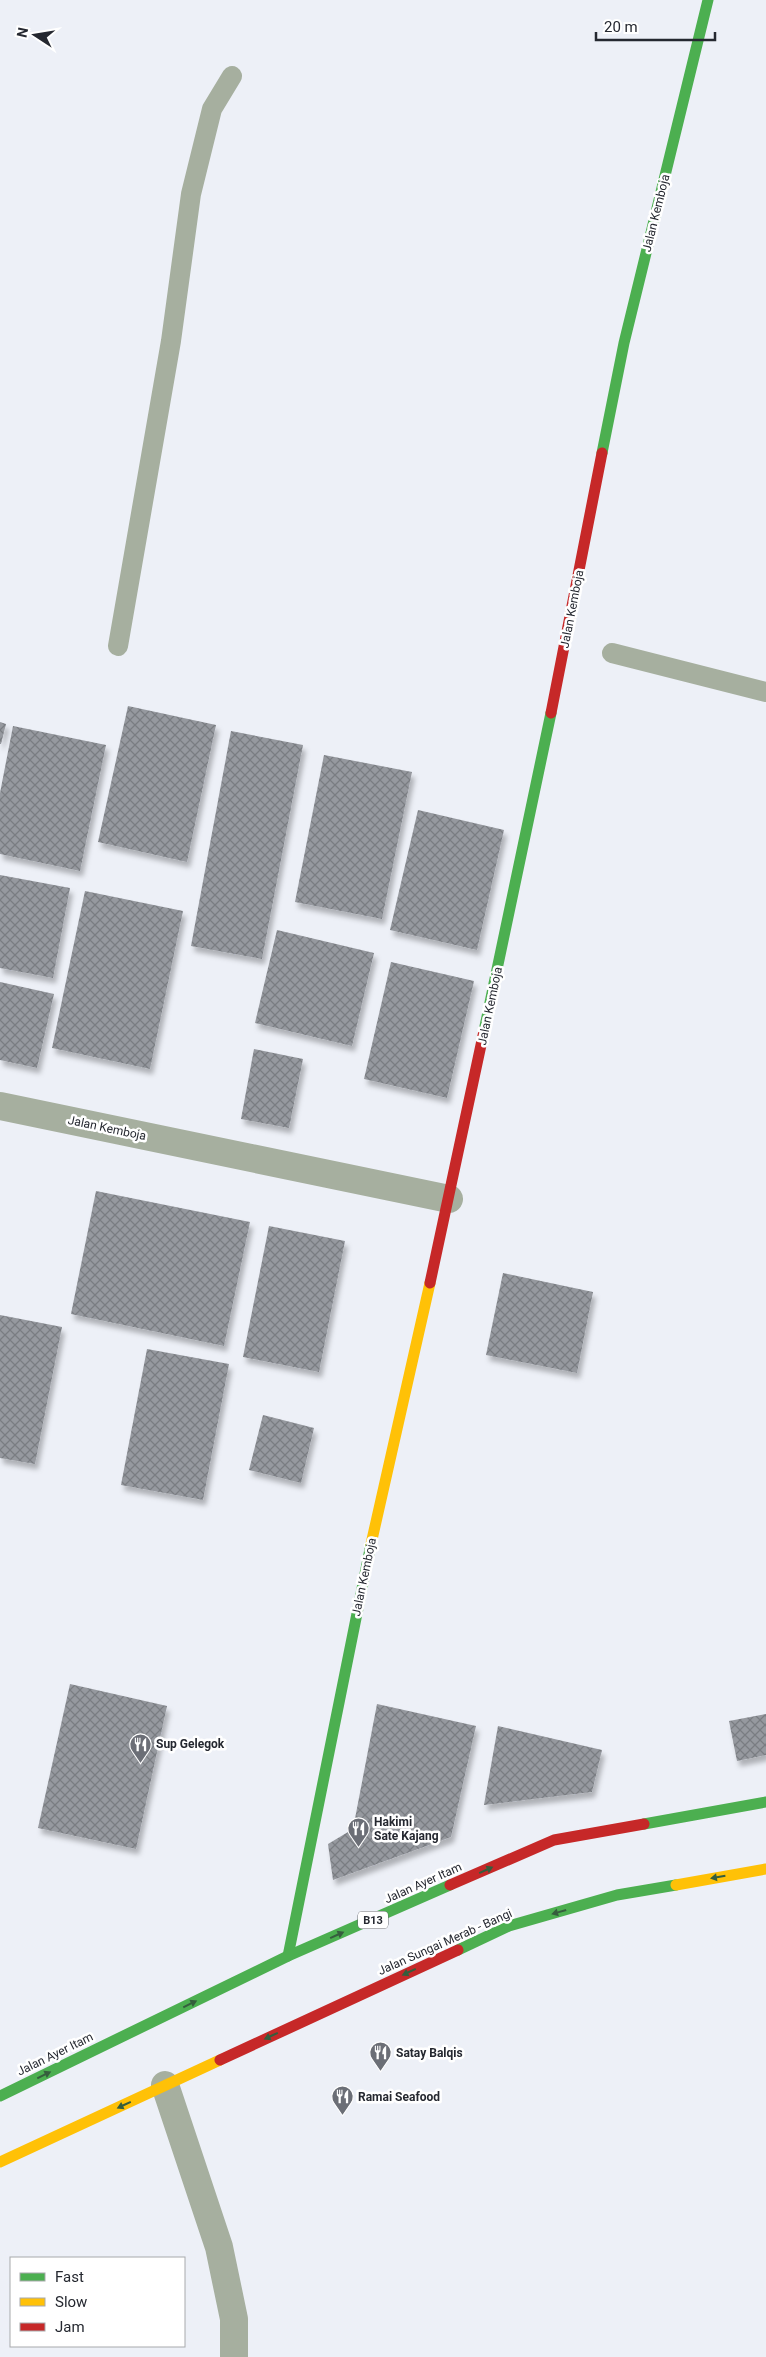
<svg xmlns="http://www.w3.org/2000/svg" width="766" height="2357" font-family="Roboto,sans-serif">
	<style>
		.building { fill: url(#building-cross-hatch); filter: url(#shadow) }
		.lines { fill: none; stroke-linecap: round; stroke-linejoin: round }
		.lane { stroke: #a6af9f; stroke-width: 20 }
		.street { stroke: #a6af9f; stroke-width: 28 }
		.fast { stroke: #4caf50; stroke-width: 11 }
		.slow { stroke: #ffc107; stroke-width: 11 }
		.jam { stroke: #c62828; stroke-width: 11 }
		.oneway { fill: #355e3d }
		.labels { text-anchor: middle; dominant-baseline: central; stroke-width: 5; stroke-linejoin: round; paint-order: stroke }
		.shield { fill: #fff; stroke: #66686e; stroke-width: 1 }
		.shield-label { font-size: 11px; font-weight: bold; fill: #252830 }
		.street-label { font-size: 12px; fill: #252830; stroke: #fff }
		.poi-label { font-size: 12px; font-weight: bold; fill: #252830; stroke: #fff; text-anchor: start }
	</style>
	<defs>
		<pattern id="building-cross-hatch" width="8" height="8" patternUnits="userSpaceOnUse" patternTransform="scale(1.25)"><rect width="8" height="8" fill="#96999f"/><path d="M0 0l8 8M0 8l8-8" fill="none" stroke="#7a7d82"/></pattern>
		<filter id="shadow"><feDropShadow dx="3" dy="5.5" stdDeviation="2.5" flood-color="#0004"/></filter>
	</defs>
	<rect width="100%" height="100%" fill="#edf0f7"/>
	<g class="building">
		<path d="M128,706L216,725L187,862L98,842Z"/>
		<path d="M0,722L6,724L1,744H0Z"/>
		<path d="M13,726L106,745L80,871L0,854V793Z"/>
		<path d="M231,731L303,745L262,959L191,946Z"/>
		<path d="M324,755L412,772L382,919L295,902Z"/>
		<path d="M418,810L504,830L477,950L390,930Z"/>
		<path d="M0,875L70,888L53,978L0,968Z"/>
		<path d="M85,891L183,911L150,1069L52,1048Z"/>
		<path d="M277,930L374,953L352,1046L255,1023Z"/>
		<path d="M391,962L474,981L447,1098L364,1079Z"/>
		<path d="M0,982L54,994L37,1068L0,1060Z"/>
		<path d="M254,1049L303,1059L289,1128L241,1119Z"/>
		<path d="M96,1191L250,1222L224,1346L71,1314Z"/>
		<path d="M269,1226L345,1241L319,1372L243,1357Z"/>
		<path d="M503,1273L593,1292L577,1373L486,1355Z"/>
		<path d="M0,1315L62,1327L35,1464L0,1458Z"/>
		<path d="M147,1349L229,1364L203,1500L121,1485Z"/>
		<path d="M263,1415L314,1428L301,1483L249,1470Z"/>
		<path d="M70,1684L167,1706L136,1849L38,1828Z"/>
		<path d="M377,1704L476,1726L451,1837L333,1880L328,1844L353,1829Z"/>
		<path d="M766,1714V1755L737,1761L729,1721Z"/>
		<path d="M498,1726L602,1750L592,1792L484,1805Z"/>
	</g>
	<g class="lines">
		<g class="lane">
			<path d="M118,646L171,341L191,194L212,109L232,76"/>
			<path d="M612,653L766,692"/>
		</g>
		<g class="street">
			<path d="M0,1106L449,1199"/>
			<path d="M165,2085L219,2247L234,2319V2357"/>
		</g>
		<g class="fast">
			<path d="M602,453L624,343L708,0"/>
			<path d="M484,1031L551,713"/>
			<path d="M644,1824L766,1802"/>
			<path d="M458,1950L509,1926L617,1895L676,1885"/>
			<path d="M288,1956L371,1544"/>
			<path d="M0,2096L288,1956L450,1885"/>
		</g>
		<g class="slow">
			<path d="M371,1544L430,1283"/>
			<path d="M676,1885L766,1869"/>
			<path d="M0,2162L220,2060"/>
		</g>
		<g class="jam">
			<path d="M551,713L602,453"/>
			<path d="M430,1283L484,1031"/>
			<path d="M450,1885L554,1840L644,1824"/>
			<path d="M220,2060L458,1950"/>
		</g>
	</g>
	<defs><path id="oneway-solid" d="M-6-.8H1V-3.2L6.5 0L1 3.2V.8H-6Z" transform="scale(1.25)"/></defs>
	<g class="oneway">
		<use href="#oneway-solid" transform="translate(486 1870) rotate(-24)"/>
		<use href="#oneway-solid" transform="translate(718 1877) rotate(170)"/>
		<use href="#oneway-solid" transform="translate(559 1912) rotate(164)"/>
		<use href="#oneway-solid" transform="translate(337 1935) rotate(-24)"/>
		<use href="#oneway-solid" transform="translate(409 1972) rotate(155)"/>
		<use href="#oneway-solid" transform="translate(190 2004) rotate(-26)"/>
		<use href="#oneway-solid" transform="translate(271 2036) rotate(155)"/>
		<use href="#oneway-solid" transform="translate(44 2075) rotate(-26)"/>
		<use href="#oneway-solid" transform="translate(124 2105) rotate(155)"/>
	</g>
	<defs>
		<symbol id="restaurant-pin" viewBox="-11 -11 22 30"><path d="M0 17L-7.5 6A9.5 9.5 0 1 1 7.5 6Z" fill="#6b6e76" stroke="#fff"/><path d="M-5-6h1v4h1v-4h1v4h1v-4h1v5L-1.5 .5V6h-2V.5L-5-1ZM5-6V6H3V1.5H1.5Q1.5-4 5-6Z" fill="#fff"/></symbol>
	</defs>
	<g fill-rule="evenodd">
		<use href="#restaurant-pin" x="128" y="1732" width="25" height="34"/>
		<use href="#restaurant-pin" x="346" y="1816" width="25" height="34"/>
		<use href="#restaurant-pin" x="368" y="2040" width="25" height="34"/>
		<use href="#restaurant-pin" x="330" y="2084" width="25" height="34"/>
	</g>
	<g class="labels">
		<rect class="shield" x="358" y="1911.5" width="30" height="17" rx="4"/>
		<g class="shield-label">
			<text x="373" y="1920">B13</text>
		</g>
		<g class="street-label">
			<text transform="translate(656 213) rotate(-76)">Jalan Kemboja</text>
			<text transform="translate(572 609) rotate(-79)">Jalan Kemboja</text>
			<text transform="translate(490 1006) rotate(-78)">Jalan Kemboja</text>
			<text transform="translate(107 1128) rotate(12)">Jalan Kemboja</text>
			<text transform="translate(364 1577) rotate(-78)">Jalan Kemboja</text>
			<text transform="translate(423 1883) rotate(-24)">Jalan Ayer Itam</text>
			<text transform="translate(445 1942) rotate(-24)">Jalan Sungai Merab - Bangi</text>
			<text transform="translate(55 2054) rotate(-26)">Jalan Ayer Itam</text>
		</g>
		<g class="poi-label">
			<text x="156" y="1744">Sup Gelegok</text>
			<text x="374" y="1822">Hakimi<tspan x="374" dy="14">Sate Kajang</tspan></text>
			<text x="396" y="2053">Satay Balqis</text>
			<text x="358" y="2097">Ramai Seafood</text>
		</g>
	</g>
	<rect x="10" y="2257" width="175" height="90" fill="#ffffff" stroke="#a8a9ac"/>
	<rect x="20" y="2273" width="25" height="8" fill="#4caf50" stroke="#a8a9ac"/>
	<text x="55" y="2282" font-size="15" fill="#252830">Fast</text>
	<rect x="20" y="2298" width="25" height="8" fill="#ffc107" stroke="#a8a9ac"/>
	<text x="55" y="2307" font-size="15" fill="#252830">Slow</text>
	<rect x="20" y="2323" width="25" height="8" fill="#c62828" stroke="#a8a9ac"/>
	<text x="55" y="2332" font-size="15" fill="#252830">Jam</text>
	<g transform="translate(35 35) rotate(282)" stroke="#ffffff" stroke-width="4" paint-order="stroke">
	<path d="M0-4L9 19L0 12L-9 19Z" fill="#252830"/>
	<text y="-8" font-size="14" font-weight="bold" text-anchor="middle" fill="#252830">N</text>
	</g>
	<path d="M596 32v8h119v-8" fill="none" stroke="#252830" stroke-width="2.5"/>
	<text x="604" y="32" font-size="15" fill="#252830" stroke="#ffffff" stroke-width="4" paint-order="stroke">20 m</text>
</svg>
